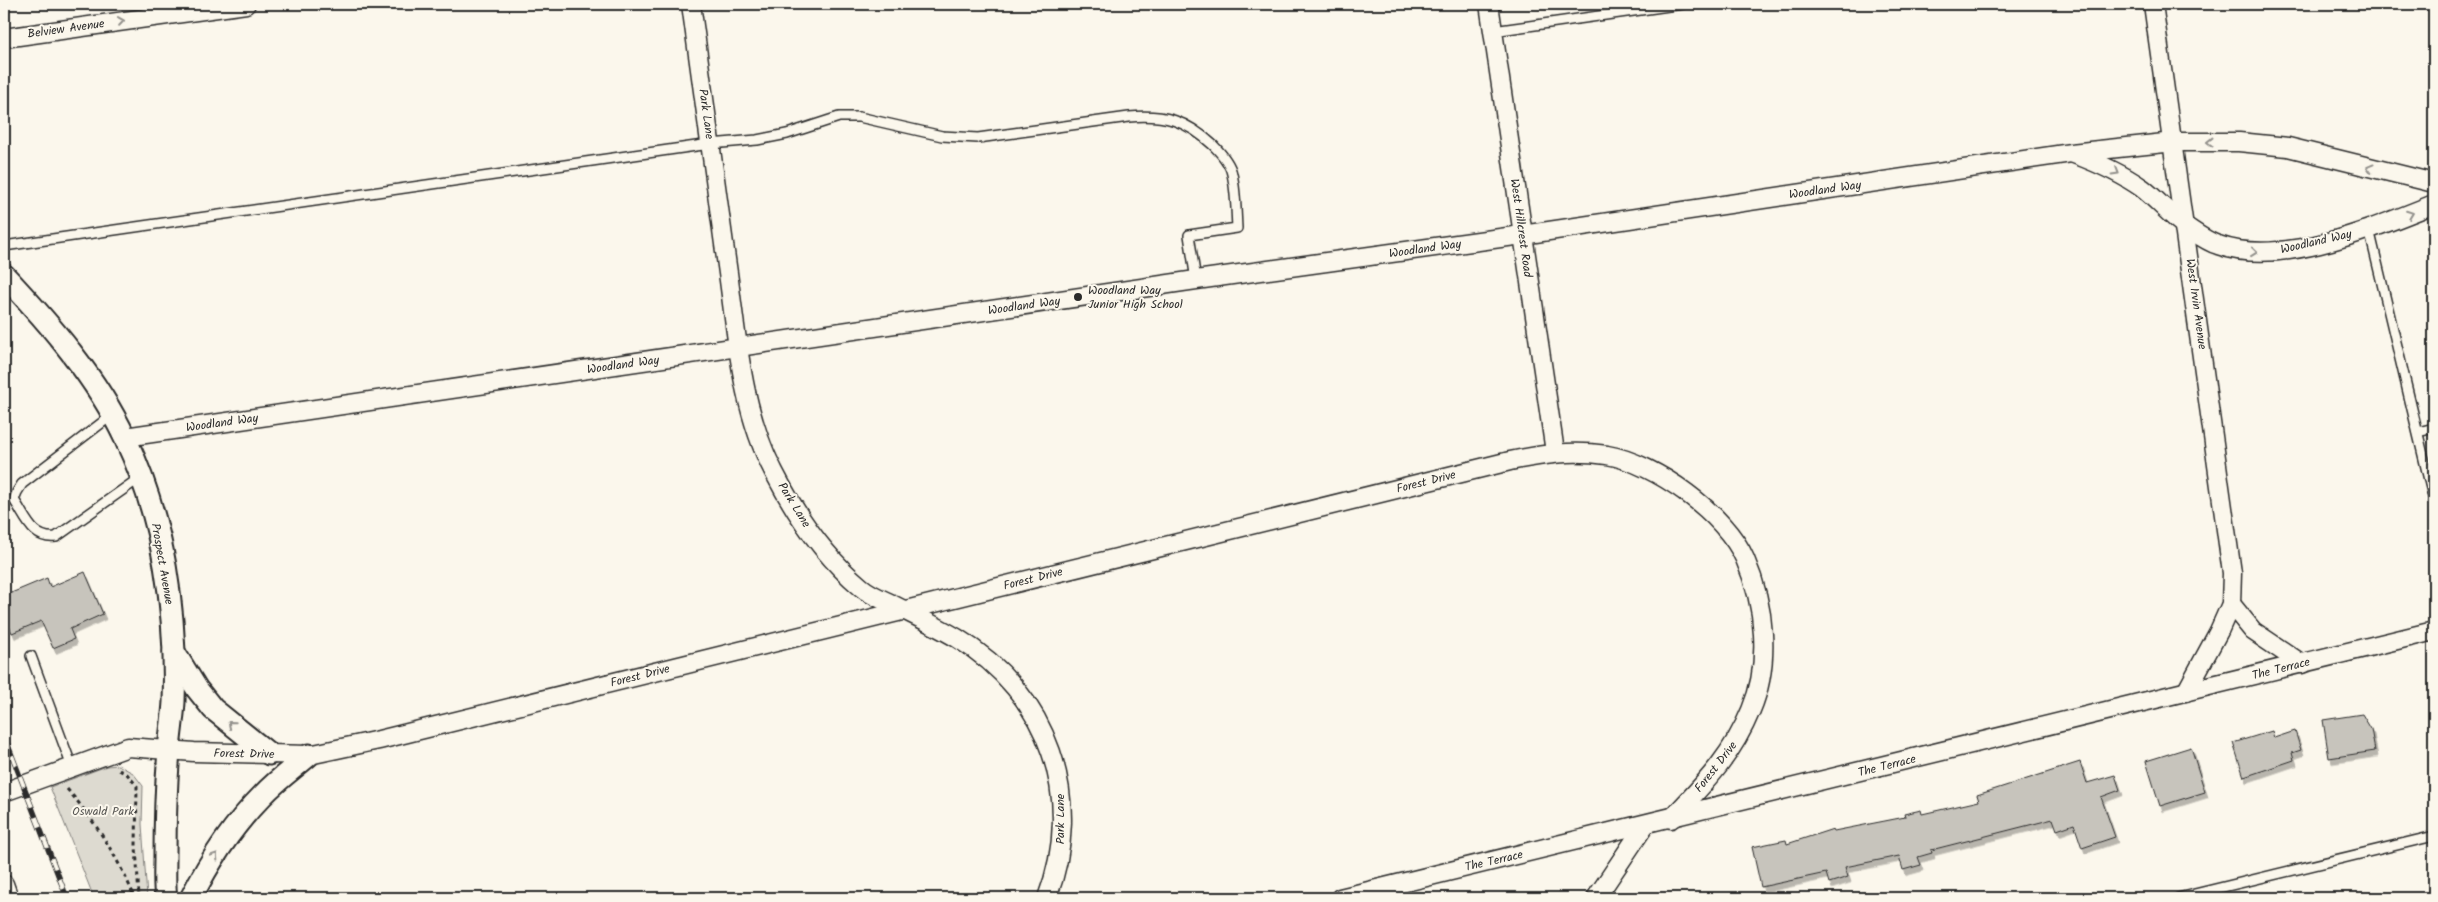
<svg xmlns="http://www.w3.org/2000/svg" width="2438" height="902" font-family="Kalam,sans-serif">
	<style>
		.green { fill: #dddad0; stroke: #84827e }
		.building { fill: #c7c4bc; stroke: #2b2b2b; filter: url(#shadow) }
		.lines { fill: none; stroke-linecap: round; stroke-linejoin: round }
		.service-casing { stroke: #2b2b2b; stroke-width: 12 }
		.minor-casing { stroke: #2b2b2b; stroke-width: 21 }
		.tertiary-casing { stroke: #2b2b2b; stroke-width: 25 }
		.path { stroke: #2b2b2b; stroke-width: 3; stroke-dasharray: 4 4; stroke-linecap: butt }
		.service { stroke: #fbf7ec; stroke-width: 9 }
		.minor { stroke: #fbf7ec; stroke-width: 18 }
		.tertiary { stroke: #fbf7ec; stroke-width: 21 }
		.rail-casing { stroke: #2b2b2b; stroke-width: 5.5 }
		.rail { stroke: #fbf7ec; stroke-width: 4; stroke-dasharray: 11; stroke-linecap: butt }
		.oneway { stroke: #93918c }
		.poi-dot { fill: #2b2b2b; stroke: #fbf7ec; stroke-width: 2 }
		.labels { text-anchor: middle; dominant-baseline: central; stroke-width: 4; stroke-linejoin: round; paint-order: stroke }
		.street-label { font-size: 12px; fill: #2b2b2b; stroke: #fbf7ec }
		.poi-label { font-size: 12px; fill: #2b2b2b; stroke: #fbf7ec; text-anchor: start }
		.park-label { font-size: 12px; fill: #585754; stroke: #fbf7ec }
	</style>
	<defs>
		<filter id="shadow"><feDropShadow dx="3" dy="5.5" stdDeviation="0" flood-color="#0004"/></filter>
	</defs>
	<rect width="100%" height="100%" fill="#fbf7ec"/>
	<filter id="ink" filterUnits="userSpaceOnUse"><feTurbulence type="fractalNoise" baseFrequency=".02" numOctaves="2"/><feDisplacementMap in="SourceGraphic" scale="10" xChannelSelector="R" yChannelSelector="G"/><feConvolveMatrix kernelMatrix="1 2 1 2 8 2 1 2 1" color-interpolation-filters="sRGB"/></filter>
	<g filter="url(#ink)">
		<path class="green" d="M118,765L133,773L143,786L142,824L147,898H94L50,787L107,766Z"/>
		<g class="building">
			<path d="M85,572L103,614L70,629L74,639L53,648L41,621L12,633L4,614V596L47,578L50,587Z"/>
			<path d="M2362,714L2371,729L2375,751L2329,758L2323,720Z"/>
			<path d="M2272,731L2274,738L2295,731L2301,750L2292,753L2294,760L2244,777L2233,743Z"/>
			<path d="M2191,747L2205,792L2160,806L2146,761Z"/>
			<path d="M2080,762L2087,783L2115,775L2120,790L2101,797L2115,837L2082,848L2074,824L2057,830L2053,819L1931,850L1932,853L1918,857L1921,865L1903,870L1899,856L1845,867L1848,877L1829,883L1826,873L1761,887L1752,847L1786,840L1787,844L1833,829L1834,831L1905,817L1904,814L1921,810L1922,814L1979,801L1977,795Z"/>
		</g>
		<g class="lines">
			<defs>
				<g id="service">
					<path d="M1493,31L1683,4"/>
					<path d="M2369,229L2434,501"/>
					<path d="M4,246L710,144L757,140L787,134L839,117H859L942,136L978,138L1129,117C1165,114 1186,120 1213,145C1221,153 1230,163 1232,174C1236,191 1236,211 1237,228L1189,235L1196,280"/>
					<path d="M112,415L22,484L17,492L14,500C26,517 32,540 56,537L141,477"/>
					<path d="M2418,432L2434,428"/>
					<path d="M31,656L72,767"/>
					<path d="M2178,898L2434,836"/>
				</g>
				<g id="minor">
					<path d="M691,4C703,91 715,179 727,266C737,334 741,410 774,472C796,515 824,556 861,587C869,594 879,598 888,602C911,614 935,625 957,638C1049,693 1085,799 1047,898"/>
					<path d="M1489,4L1555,452"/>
					<path d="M2153,4L2232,573L2231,604L2219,631L2186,692"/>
					<path d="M4,38L246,4"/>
					<path d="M2074,154C2098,163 2121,173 2142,188C2158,200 2171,217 2188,228C2197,234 2208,242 2218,245C2282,268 2373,228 2434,204"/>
					<path d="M125,437L1196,280L1522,235L2071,153L2174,142H2239L2288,147L2434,183"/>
					<path d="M2231,604L2253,631L2302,664"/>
					<path d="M4,792L128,747L194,752L309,755L379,740L1510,461C1544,454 1572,450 1607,455C1655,463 1726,514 1745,559C1765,605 1771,663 1751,710C1732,756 1705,783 1671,819"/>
					<path d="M4,884L9,898"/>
					<path d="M1340,898L2434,631"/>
					<path d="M1596,898L1645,825"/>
				</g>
				<g id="tertiary">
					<path d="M4,275C49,323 97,378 125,438C164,519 177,613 174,702C173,719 170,735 169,751C166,786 165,822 165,857C165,871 164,885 166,898"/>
					<path d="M174,652L197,689L213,709L269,754"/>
					<path d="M191,898C210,860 233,825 263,795C277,780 294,768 309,755"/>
				</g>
			</defs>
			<use href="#service" class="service-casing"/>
			<use href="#minor" class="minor-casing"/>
			<use href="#tertiary" class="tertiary-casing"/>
			<g class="path">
				<path d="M119,770L127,774L137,786L136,846L139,898"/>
				<path d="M67,789C96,822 118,858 135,898"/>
			</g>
			<use href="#service" class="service"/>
			<use href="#minor" class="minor"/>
			<use href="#tertiary" class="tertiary"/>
			<defs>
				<path id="rail" d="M4,735L67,898"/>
			</defs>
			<use href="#rail" class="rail-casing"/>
			<use href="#rail" class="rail"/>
		</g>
		<defs><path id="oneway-chevron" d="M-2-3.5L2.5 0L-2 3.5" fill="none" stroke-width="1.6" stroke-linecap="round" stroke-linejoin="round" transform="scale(1.25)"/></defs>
		<g class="oneway">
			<use href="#oneway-chevron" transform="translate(121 21) rotate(-8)"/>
			<use href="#oneway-chevron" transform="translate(2210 142) rotate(180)"/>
			<use href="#oneway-chevron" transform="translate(2370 168) rotate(-165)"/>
			<use href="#oneway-chevron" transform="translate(2116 172) rotate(31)"/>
			<use href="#oneway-chevron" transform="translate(2410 214) rotate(-21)"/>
			<use href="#oneway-chevron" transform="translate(2254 252) rotate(6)"/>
			<use href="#oneway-chevron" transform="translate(231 724) rotate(-141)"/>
			<use href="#oneway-chevron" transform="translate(215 856) rotate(-57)"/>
		</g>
	</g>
	<circle class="poi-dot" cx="1078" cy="297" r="5"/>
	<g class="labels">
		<g class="street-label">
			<text transform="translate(66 29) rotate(-8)">Belview Avenue</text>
			<text transform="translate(706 114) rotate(82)">Park Lane</text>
			<text transform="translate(1825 190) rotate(-8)">Woodland Way</text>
			<text transform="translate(1521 228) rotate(82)">West Hillcrest Road</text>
			<text transform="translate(2316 242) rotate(-13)">Woodland Way</text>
			<text transform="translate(1425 249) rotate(-8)">Woodland Way</text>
			<text transform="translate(2196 304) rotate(82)">West Irvin Avenue</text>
			<text transform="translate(1024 306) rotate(-8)">Woodland Way</text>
			<text transform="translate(623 365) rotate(-8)">Woodland Way</text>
			<text transform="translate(222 423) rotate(-8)">Woodland Way</text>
			<text transform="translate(1426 482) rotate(-14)">Forest Drive</text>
			<text transform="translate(794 505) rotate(58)">Park Lane</text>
			<text transform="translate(162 564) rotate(80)">Prospect Avenue</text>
			<text transform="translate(1033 579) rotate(-14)">Forest Drive</text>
			<text transform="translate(2281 669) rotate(-14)">The Terrace</text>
			<text transform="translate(640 676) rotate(-14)">Forest Drive</text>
			<text transform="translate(244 754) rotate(1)">Forest Drive</text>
			<text transform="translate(1887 766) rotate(-14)">The Terrace</text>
			<text transform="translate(1716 767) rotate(-52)">Forest Drive</text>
			<text transform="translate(1060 819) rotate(-90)">Park Lane</text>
			<text transform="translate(1494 861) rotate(-13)">The Terrace</text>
		</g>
		<g class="poi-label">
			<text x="1088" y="290">Woodland Way<tspan x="1088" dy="14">Junior High School</tspan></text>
		</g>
		<g class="park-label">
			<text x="103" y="811">Oswald Park</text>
		</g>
	</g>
	<rect width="2438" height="902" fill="none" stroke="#fbf7ec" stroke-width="20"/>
	<rect x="10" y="10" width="2418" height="882" fill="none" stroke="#2b2b2b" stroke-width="2" filter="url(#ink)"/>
</svg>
